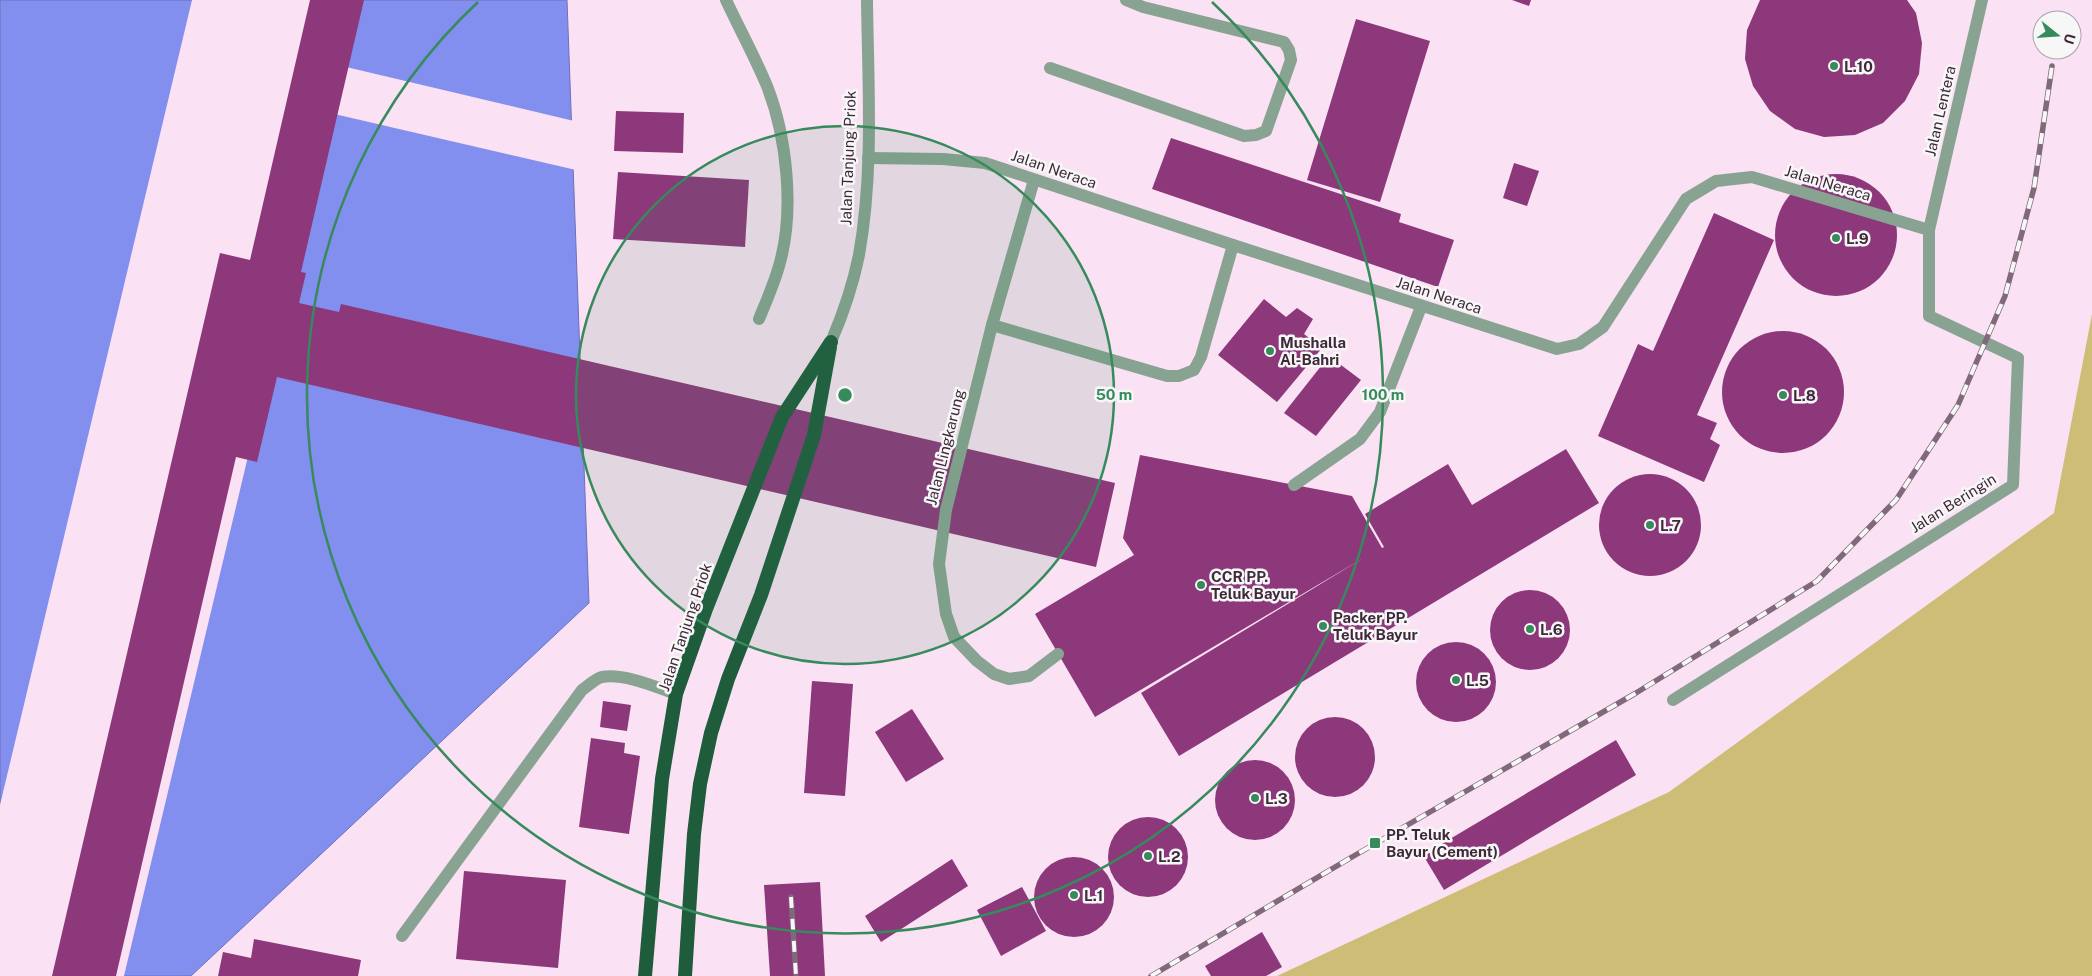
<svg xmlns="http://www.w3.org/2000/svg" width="2092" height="976" font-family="'Public Sans',sans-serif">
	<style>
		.green { fill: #cebd77 }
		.water { fill: #838fef; stroke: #6f70b8 }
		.pier { fill: #fae1f3 }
		.building { fill: #8c387b }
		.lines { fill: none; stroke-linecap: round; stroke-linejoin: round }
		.service { stroke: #88a391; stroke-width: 12 }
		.tertiary { stroke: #88a391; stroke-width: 12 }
		.trunk { stroke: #1e5c3c; stroke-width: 14 }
		.rail-casing { stroke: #80697a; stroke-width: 5.5 }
		.rail { stroke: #f7f7f7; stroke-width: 4; stroke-dasharray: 11; stroke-linecap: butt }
		.ring { fill: none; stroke: #368a5c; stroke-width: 2.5 }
		.poi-dot { fill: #368a5c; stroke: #f7f7f7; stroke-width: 2 }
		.labels { text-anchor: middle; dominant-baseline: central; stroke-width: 5; stroke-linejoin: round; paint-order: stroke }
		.poi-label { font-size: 15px; font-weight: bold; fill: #3f2839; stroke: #f7f7f7; text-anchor: start }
		.street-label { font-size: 15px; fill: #3f2839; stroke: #f7f7f7 }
		.centre { fill: #368a5c; stroke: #f7f7f7; stroke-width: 2.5 }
		.ring-label { font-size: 15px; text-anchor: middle; font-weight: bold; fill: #368a5c; stroke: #f7f7f7; stroke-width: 5; stroke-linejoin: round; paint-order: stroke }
	</style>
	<rect width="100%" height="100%" fill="#fae1f3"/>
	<path class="green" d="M2092,314V976H1277L1669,792L2054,513Z"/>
	<path class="water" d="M0,0H567L589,603L191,976H0Z"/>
	<path class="pier" d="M192,0H357L342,66L574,121L576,170L330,113L124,976H0V805Z"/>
	<g class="building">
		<path d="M310,0H364L301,272L306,273L299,303L339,312L341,304L1115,483L1096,567L277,377L257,462L236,457L116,976H52L220,253L250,260Z"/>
		<path d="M1512,0H1531L1529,6Z"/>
		<path d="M1760,0H1907L1916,13L1922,43L1919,74L1905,101L1883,123L1855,135L1824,137L1795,129L1770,111L1753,86L1745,59L1747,30Z"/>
		<path d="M1356,19L1430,41L1380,202L1307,180Z"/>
		<path d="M616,111L684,113L683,153L614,151Z"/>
		<path d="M1171,138L1401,214L1399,222L1454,240L1438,287L1152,189Z"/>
		<path d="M1514,163L1539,171L1527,206L1503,198Z"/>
		<path d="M618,172L749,180L745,247L613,239Z"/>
		<circle cx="1836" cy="235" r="61"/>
		<path d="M1714,213L1774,240L1697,415L1717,423L1710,439L1720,445L1704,482L1598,436L1638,344L1653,351Z"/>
		<path d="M1264,299L1286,317L1297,308L1313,319L1304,334L1322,348L1277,402L1218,355Z"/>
		<circle cx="1783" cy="392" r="61"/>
		<path d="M1329,356L1361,380L1316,436L1284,413Z"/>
		<path d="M1566,449L1599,503L1179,756L1141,693L1365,557L1095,717L1035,614L1134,555L1123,538L1140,455L1352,496L1382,548L1384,547L1365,514L1448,464L1472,505Z"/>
		<circle cx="1650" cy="525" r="51"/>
		<circle cx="1530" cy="630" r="40"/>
		<circle cx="1456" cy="682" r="40"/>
		<path d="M812,681L853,684L845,796L804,793Z"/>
		<path d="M603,701L631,705L627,731L600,727Z"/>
		<path d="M912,709L944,759L906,782L875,732Z"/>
		<circle cx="1335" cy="757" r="40"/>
		<path d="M591,738L625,743L624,753L640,756L629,834L579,827Z"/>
		<path d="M1616,740L1636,775L1444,890L1423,855Z"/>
		<circle cx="1255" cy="800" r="40"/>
		<circle cx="1148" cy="857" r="40"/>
		<circle cx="1074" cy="897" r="40"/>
		<path d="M952,859L968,886L881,942L865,916Z"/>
		<path d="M464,871L566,880L558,968L456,959Z"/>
		<path d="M820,882L825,976H770L764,885Z"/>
		<path d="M1022,887L1046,931L1001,956L977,910Z"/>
		<path d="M1262,932L1282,967L1266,976H1211L1205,966Z"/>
		<path d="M254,939L361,960L358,976H218L223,952L251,958Z"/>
	</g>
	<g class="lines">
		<g class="service">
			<path d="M726,0C739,28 755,57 767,86C787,137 795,212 779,266C774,284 766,302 759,319"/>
			<path d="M1050,68L1244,136L1256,135L1266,131L1291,60L1289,50L1284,42L1143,7L1126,0"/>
			<path d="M868,158L943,159L985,163L1233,245L1557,349L1579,344L1603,327L1686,199L1716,181L1752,177L1929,230"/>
			<path d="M1034,180L992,325L946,510L939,564L946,614L954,637L977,661L994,674L1009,679L1029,676L1058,654"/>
			<path d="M992,325L1167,376H1179L1194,370L1201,357L1233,245"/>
			<path d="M1294,485L1360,439L1380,412L1421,307"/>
			<path d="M1673,700L2013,485L2018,358L1929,316V230L1982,0"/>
			<path d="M402,936L582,690C588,686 596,678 602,677C624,673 656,687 676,694"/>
		</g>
		<path class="tertiary" d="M831,342C843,314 853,285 859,255C874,171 868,85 867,0"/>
		<g class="trunk">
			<path d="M645,976L662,779L676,694L706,609L782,417L831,342"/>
			<path d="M685,976L694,834L700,784L711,733L728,679L761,595L814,435L830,347"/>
		</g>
		<defs>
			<g id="rail">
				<path d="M791,897L796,976"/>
				<path d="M1151,976L1352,857L1636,693L1817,581L1896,500L1958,405L2005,296L2034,188L2052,66"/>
			</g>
		</defs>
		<use href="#rail" class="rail-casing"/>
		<use href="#rail" class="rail"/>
	</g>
	<circle cx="845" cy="395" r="269" fill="#368a5c" fill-opacity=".12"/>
	<g class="ring">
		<circle cx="845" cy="395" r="269"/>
		<path d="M1212 2A538 538 0 1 1 478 2"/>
	</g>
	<g class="poi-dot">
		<circle cx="1834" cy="66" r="5"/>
		<circle cx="1836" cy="238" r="5"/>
		<circle cx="1270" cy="351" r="5"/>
		<circle cx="1783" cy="395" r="5"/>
		<circle cx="1650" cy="525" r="5"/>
		<circle cx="1201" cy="585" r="5"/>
		<circle cx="1323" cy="626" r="5"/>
		<circle cx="1530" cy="629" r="5"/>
		<circle cx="1456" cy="680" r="5"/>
		<circle cx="1255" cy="798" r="5"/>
		<rect x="1369" y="837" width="12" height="12" rx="2.5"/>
		<circle cx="1148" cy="856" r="5"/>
		<circle cx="1074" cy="895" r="5"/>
	</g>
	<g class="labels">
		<g class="poi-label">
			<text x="1844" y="66">L.10</text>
			<text x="1846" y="238">L.9</text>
			<text x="1280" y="342">Mushalla<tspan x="1280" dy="17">Al-Bahri</tspan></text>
			<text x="1793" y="395">L.8</text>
			<text x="1660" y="525">L.7</text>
			<text x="1211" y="576">CCR PP.<tspan x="1211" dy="17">Teluk Bayur</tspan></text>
			<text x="1333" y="617">Packer PP.<tspan x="1333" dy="17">Teluk Bayur</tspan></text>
			<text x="1540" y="629">L.6</text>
			<text x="1466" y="680">L.5</text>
			<text x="1265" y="798">L.3</text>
			<text x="1386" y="834">PP. Teluk<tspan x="1386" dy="17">Bayur (Cement)</tspan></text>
			<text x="1158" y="856">L.2</text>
			<text x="1084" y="895">L.1</text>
		</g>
		<g class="street-label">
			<text transform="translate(1940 111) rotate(-77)">Jalan Lentera</text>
			<text transform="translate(848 158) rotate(-88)">Jalan Tanjung Priok</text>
			<text transform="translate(1054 169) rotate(19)">Jalan Neraca</text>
			<text transform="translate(1828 183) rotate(17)">Jalan Neraca</text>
			<text transform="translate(1439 295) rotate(18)">Jalan Neraca</text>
			<text transform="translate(945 447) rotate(-76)">Jalan Lingkarung</text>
			<text transform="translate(1953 503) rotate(-32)">Jalan Beringin</text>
			<text transform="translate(685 627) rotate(-71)">Jalan Tanjung Priok</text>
		</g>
	</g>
	<circle cx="845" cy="395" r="8" class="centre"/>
	<g class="ring-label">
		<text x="1114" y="400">50 m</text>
		<text x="1383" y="400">100 m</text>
	</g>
	<g transform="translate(2057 35) rotate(107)"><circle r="24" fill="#f7f7f7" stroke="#ada4ab"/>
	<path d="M0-4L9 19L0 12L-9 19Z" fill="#368a5c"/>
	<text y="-8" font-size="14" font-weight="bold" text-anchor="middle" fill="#3f2839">U</text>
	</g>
</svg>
